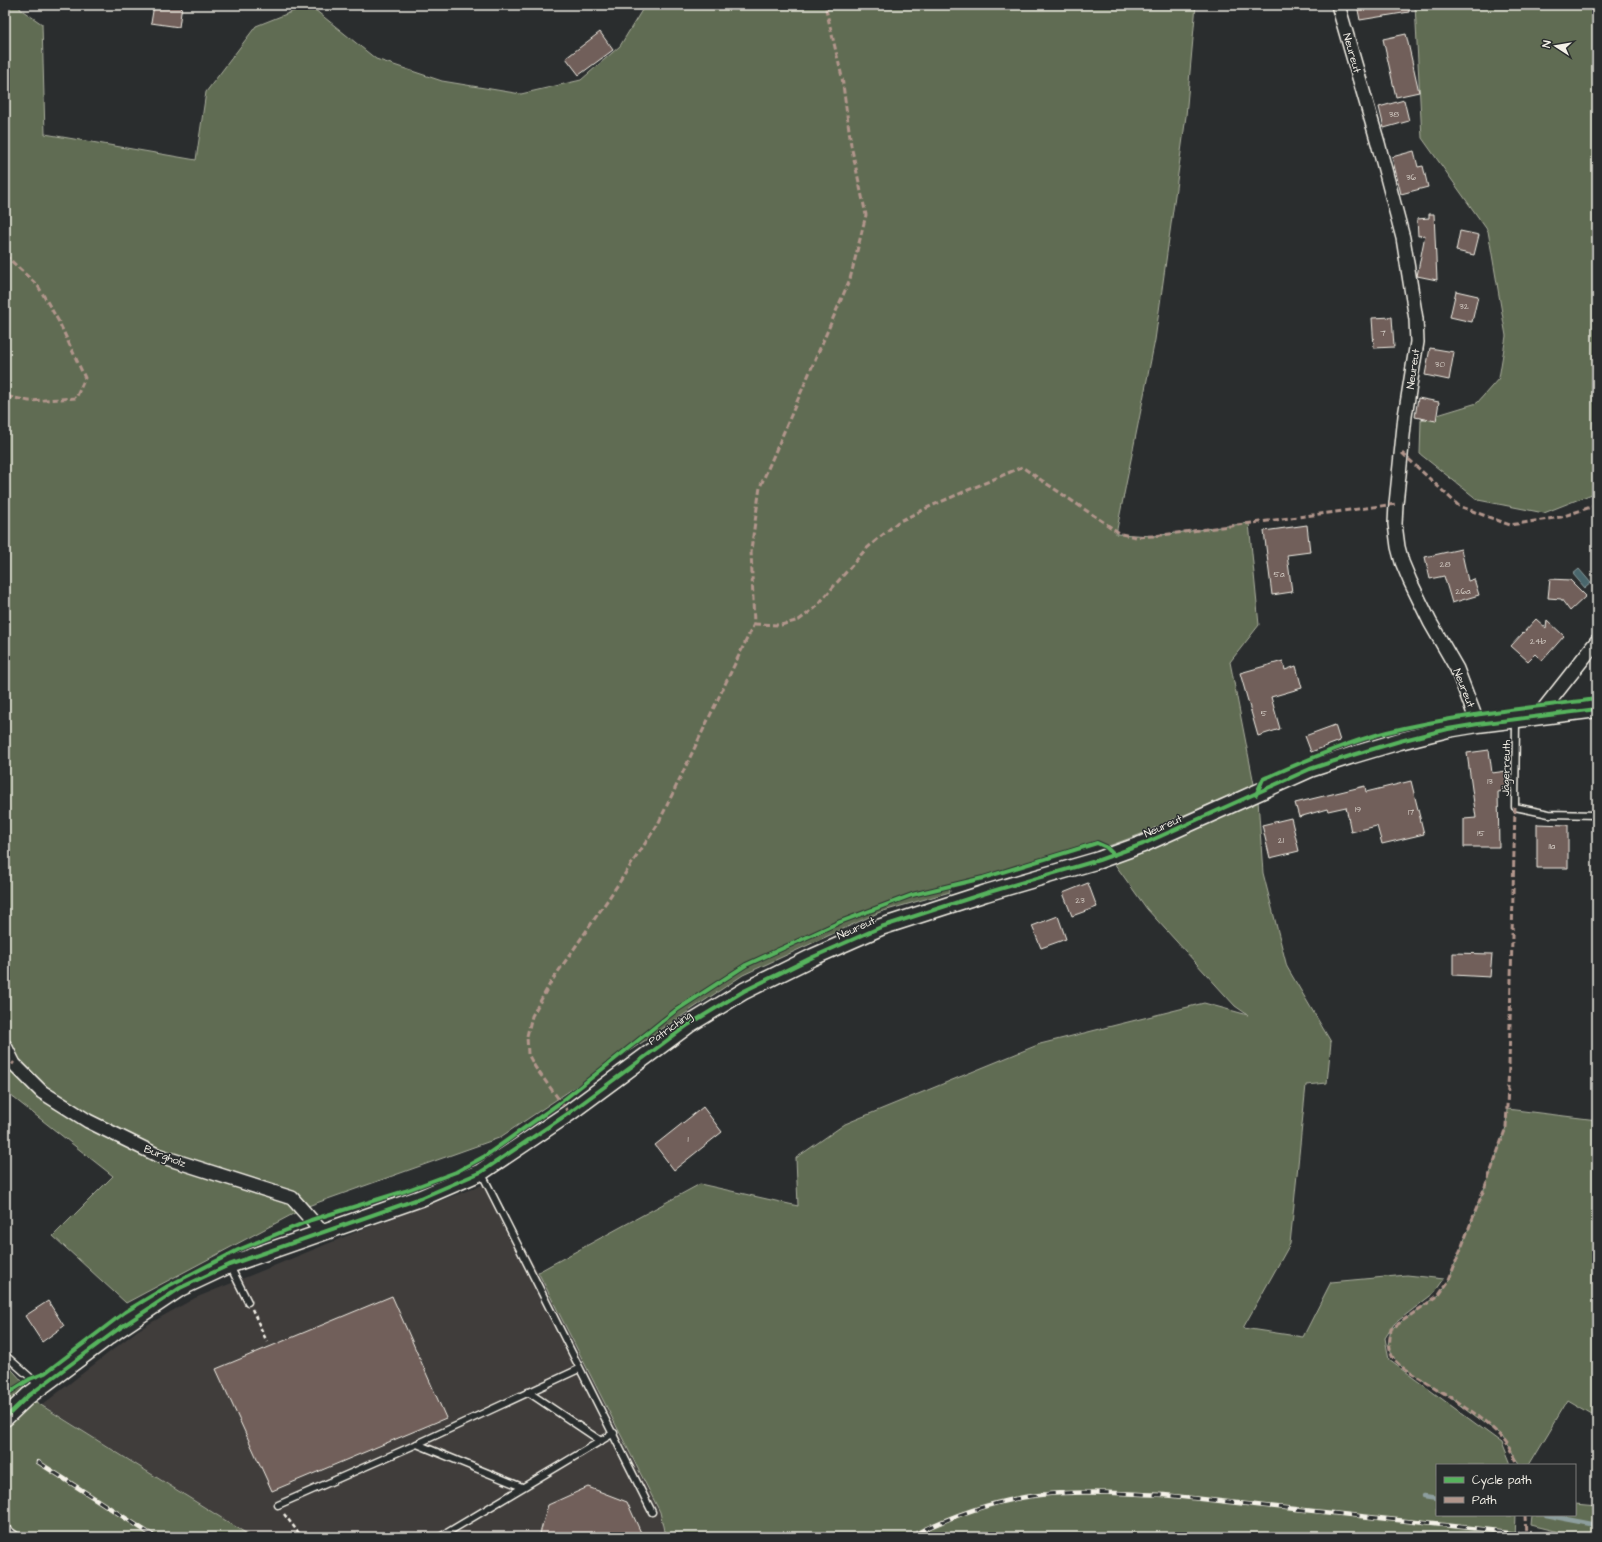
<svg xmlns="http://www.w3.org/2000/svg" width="1602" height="1542" font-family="'Architects Daughter',sans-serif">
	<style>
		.built { fill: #3f3c3b }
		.green { fill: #616c53; stroke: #aaae9e }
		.water { fill: #48666c; stroke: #8d9e9e }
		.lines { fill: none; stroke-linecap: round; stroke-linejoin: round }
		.stream { stroke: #8d9e9e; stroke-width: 4.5 }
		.building { fill: #715f5a; stroke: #f4f1e8 }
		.service-casing { stroke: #f4f1e8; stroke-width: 9 }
		.minor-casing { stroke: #f4f1e8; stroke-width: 16 }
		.tertiary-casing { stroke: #f4f1e8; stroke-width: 19 }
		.path { stroke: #f4f1e8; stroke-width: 2.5; stroke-dasharray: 4 3; stroke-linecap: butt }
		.service { stroke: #2a2d2e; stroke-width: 6 }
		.minor { stroke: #2a2d2e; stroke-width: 13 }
		.tertiary { stroke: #2a2d2e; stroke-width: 16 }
		.rail-casing { stroke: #f4f1e8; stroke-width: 4.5 }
		.rail { stroke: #2a2d2e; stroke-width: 3; stroke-dasharray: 9; stroke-linecap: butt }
		.quiet { stroke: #b2968c; stroke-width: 3; stroke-dasharray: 6 3; stroke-linecap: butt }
		.cycleway-casing { stroke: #2a2d2e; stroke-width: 6 }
		.cycleway { stroke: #56b35d; stroke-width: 4 }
		.labels { text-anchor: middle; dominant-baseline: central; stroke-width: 3; stroke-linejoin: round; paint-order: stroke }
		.number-label { font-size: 9px; fill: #d3ccc4 }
		.street-label { font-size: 11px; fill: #f4f1e8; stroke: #2a2d2e }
	</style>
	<rect width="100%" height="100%" fill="#2a2d2e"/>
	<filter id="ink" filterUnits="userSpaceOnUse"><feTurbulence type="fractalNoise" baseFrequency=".025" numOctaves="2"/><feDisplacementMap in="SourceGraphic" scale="8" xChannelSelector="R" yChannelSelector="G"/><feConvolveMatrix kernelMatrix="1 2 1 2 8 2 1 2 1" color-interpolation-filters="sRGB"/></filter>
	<g filter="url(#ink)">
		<path class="built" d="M488,1183L538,1272L660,1512L664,1531L661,1537H252L42,1405L138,1330L195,1298L366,1228Z"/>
		<g class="green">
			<path d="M5,5H21L20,9L42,24L45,134L196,160L206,92L256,26L309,5L376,59L442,81L521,94L581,80L620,46L645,5H1196L1186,116L1155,340L1116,534L1154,536L1249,523L1259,625L1230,662L1254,784L1144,833L1106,847L1097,843L983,878L949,885L950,892L880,912L743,975L499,1138L308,1206L126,1303L53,1236L113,1176L5,1091Z"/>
			<path d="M1415,5H1597V492L1544,513L1478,500L1420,454L1421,420L1477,403L1499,378L1506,336L1488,231L1422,138Z"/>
			<path d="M1258,800L1263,873L1287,967L1331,1042L1327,1083L1306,1085L1290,1244L1243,1328L1303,1337L1331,1282L1407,1275L1444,1279L1434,1293L1394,1324L1385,1338L1389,1360L1502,1443L1511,1465H1437V1515H1515L1514,1537H661L664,1531L660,1512L538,1272L700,1184L798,1206L796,1158L845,1124L1040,1044L1204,1003L1248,1015L1235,1006L1147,909L1114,863Z"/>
			<path d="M1507,1109L1597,1120V1417L1568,1400L1529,1465H1521L1501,1435L1454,1400L1402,1367L1393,1357L1388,1345L1391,1329L1439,1295L1448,1282L1491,1171L1506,1127Z"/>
			<path d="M5,1362L23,1382L28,1397L252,1537H6Z"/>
			<path d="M1575,1503L1597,1505V1537H1579L1531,1525L1532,1515H1575Z"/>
		</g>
		<path class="water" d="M1579,569L1591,583L1585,588L1573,574Z"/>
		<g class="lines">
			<g class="stream">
				<path d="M1424,1496L1437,1498"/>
				<path d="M1545,1515L1597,1525"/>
			</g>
		</g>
		<g class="building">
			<path d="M154,5H182L179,27L151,23Z"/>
			<path d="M1357,5H1409V12L1360,20Z"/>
			<path d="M600,32L613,50L579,75L566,58Z"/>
			<path d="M1406,34L1419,92L1396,97L1383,39Z"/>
			<path d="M1404,100L1409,121L1384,128L1379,107Z"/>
			<path d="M1414,151L1418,167L1423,166L1428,187L1401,194L1392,157Z"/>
			<path d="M1429,214H1434L1437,280L1417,276L1425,235L1418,236L1417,219L1429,218Z"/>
			<path d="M1460,231L1479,235L1474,255L1456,251Z"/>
			<path d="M1456,291L1478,296L1472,322L1450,317Z"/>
			<path d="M1392,317L1394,347L1374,348L1372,318Z"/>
			<path d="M1430,348L1454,352L1449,380L1425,375Z"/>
			<path d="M1418,398L1439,402L1436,421L1415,417Z"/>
			<path d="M1307,525L1310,552L1287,555L1292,592L1272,595L1264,531Z"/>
			<path d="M1461,549L1468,581L1474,579L1479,595L1452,603L1444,576L1430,579L1425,557Z"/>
			<path d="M1550,579L1570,580L1586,596L1570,611L1561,599L1548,598Z"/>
			<path d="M1536,619L1546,628L1547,620L1564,636L1542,661L1535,654L1528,661L1511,646Z"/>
			<path d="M1283,661L1285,670L1296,666L1302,688L1271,697L1280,729L1258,736L1240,673Z"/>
			<path d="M1335,725L1340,741L1311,752L1305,736Z"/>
			<path d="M1489,750L1492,773L1507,771L1509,790L1498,792L1499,847H1464V819L1476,818L1467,753Z"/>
			<path d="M1411,781L1424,834L1382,844L1377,826L1351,832L1346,807L1328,811L1327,809L1299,817L1295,803L1365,786L1366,792Z"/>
			<path d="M1291,818L1299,851L1270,858L1262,825Z"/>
			<path d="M1537,824L1568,825V868H1537Z"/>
			<path d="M1088,883L1097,907L1072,916L1063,893Z"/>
			<path d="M1058,916L1066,939L1041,948L1032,926Z"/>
			<path d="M1453,953L1492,954L1490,977L1453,975Z"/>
			<path d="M703,1107L722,1132L674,1170L655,1145Z"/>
			<path d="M392,1296L446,1418L272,1491L216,1369Z"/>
			<path d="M48,1301L64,1326L42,1342L25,1316Z"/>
			<path d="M588,1487L627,1502L643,1537H539L548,1505Z"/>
		</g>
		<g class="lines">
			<defs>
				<g id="service">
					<path d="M1516,721L1515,807L1549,814L1597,815"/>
					<path d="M481,1172L652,1512"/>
					<path d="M230,1266L248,1302"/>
					<path d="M5,1355L40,1386"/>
					<path d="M528,1392L601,1441"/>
					<path d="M417,1444L522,1487"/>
					<path d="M278,1505L417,1444L579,1369"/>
					<path d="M5,1528L18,1537"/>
					<path d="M440,1537L614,1433"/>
				</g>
				<g id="minor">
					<path d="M1338,5L1378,143L1403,238L1416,319L1417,342L1405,416L1396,504L1395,524L1398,547L1402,562L1410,581L1430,622L1457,669L1478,724"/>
					<path d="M1538,716L1597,641"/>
					<path d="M5,1046L14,1064L42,1092L88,1121L157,1155L292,1198L322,1232"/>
				</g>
				<path id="tertiary" d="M5,1418L28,1396L117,1330L180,1288L229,1265L421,1198L481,1172L569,1113L688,1025L744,991L813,957L881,927L986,893L1099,860L1143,844L1310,769L1353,755L1400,741L1448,729L1478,724L1597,709"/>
			</defs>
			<use href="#service" class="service-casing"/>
			<use href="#minor" class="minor-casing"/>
			<use href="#tertiary" class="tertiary-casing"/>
			<g class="path">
				<path d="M252,1309L267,1342"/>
				<path d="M284,1514L302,1537"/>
			</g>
			<use href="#service" class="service"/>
			<use href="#minor" class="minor"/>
			<use href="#tertiary" class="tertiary"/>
			<defs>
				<g id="rail">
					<path d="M38,1462L155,1537"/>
					<path d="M909,1537C956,1513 1011,1495 1064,1493C1097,1491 1131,1494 1164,1495L1555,1537"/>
				</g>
			</defs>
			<use href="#rail" class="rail-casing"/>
			<use href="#rail" class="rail"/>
			<g class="quiet">
				<path d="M5,255L38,286L59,322L85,378L76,398L29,401L5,396"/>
				<path d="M1402,453L1459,506L1510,525L1561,517L1597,505"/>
				<path d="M754,624L781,625L799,620L815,608L866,549L898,522L931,506L1022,467L1121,534L1136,537L1154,536L1396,504"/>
				<path d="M1515,807L1509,1066L1506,1127L1491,1171L1448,1282L1439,1295L1391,1329C1390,1339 1388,1346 1392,1356C1397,1366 1411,1373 1421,1379C1454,1400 1505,1426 1518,1465"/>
				<path d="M5,1057L14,1064"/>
				<path d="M569,1113L535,1067L528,1054L527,1036L532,1016L551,982L609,898L658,824L754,624L751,550L760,487L850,279L866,215L851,145L842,77L825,5"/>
				<path d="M1525,1515L1526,1537"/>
			</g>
			<defs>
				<g id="cycleway">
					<path d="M1256,795L1263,779C1303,762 1344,743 1387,732C1456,715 1527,708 1597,699"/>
					<path d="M5,1395L30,1379L45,1373L125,1312L168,1286L238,1250L311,1220L405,1191L456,1172L485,1156L561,1102L675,1011L746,965L840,922L912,895L983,878L1097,843L1106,847L1114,855"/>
					<path d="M5,1418L28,1396L117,1330L180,1288L229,1265L421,1198L481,1172L569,1113L688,1025L744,991L813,957L881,927L986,893L1099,860L1143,844L1310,769L1353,755L1400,741L1448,729L1478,724L1597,709"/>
				</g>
			</defs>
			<use href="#cycleway" class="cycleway-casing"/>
			<use href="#cycleway" class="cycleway"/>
		</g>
	</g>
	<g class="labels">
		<g class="number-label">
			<text x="1394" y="114">38</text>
			<text x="1411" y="177">36</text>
			<text x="1464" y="306">32</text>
			<text x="1383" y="333">7</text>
			<text x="1440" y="364">30</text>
			<text x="1445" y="564">28</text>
			<text x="1279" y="574">5a</text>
			<text x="1463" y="591">26a</text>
			<text x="1538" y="641">24b</text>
			<text x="1264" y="713">5</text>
			<text x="1490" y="781">13</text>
			<text x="1358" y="809">19</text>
			<text x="1411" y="812">17</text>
			<text x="1481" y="833">15</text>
			<text x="1281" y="840">21</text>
			<text x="1552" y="846">11a</text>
			<text x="1080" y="900">23</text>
			<text x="688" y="1139">1</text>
		</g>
		<g class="street-label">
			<text transform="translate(1352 53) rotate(74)">Neureut</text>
			<text transform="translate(1413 369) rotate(-82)">Neureut</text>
			<text transform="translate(1464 688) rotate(68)">Neureut</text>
			<text transform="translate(1506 768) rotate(-89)">Jägerreuth</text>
			<text transform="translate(1163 826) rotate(-24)">Neureut</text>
			<text transform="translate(856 928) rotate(-24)">Neureut</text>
			<text transform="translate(670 1028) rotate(-35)">Patriching</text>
			<text transform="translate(165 1156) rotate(21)">Burgholz</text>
		</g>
	</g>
	<rect width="1602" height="1542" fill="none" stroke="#2a2d2e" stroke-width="20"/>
	<rect x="10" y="10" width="1582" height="1522" fill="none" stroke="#f4f1e8" stroke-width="1.5" filter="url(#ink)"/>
	<rect x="1436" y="1464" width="140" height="52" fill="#2a2d2e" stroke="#7b7b78"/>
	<rect x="1444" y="1477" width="20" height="6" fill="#56b35d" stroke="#7b7b78"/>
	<text x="1472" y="1484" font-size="12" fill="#f4f1e8">Cycle path</text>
	<rect x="1444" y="1497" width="20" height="6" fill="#b2968c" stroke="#7b7b78"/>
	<text x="1472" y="1504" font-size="12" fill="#f4f1e8">Path</text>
	<g transform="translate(1556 46) rotate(282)" stroke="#2a2d2e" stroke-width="3" paint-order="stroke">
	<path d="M0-3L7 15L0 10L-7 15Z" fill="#f4f1e8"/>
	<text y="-6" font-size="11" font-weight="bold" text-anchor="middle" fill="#f4f1e8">N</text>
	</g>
</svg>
